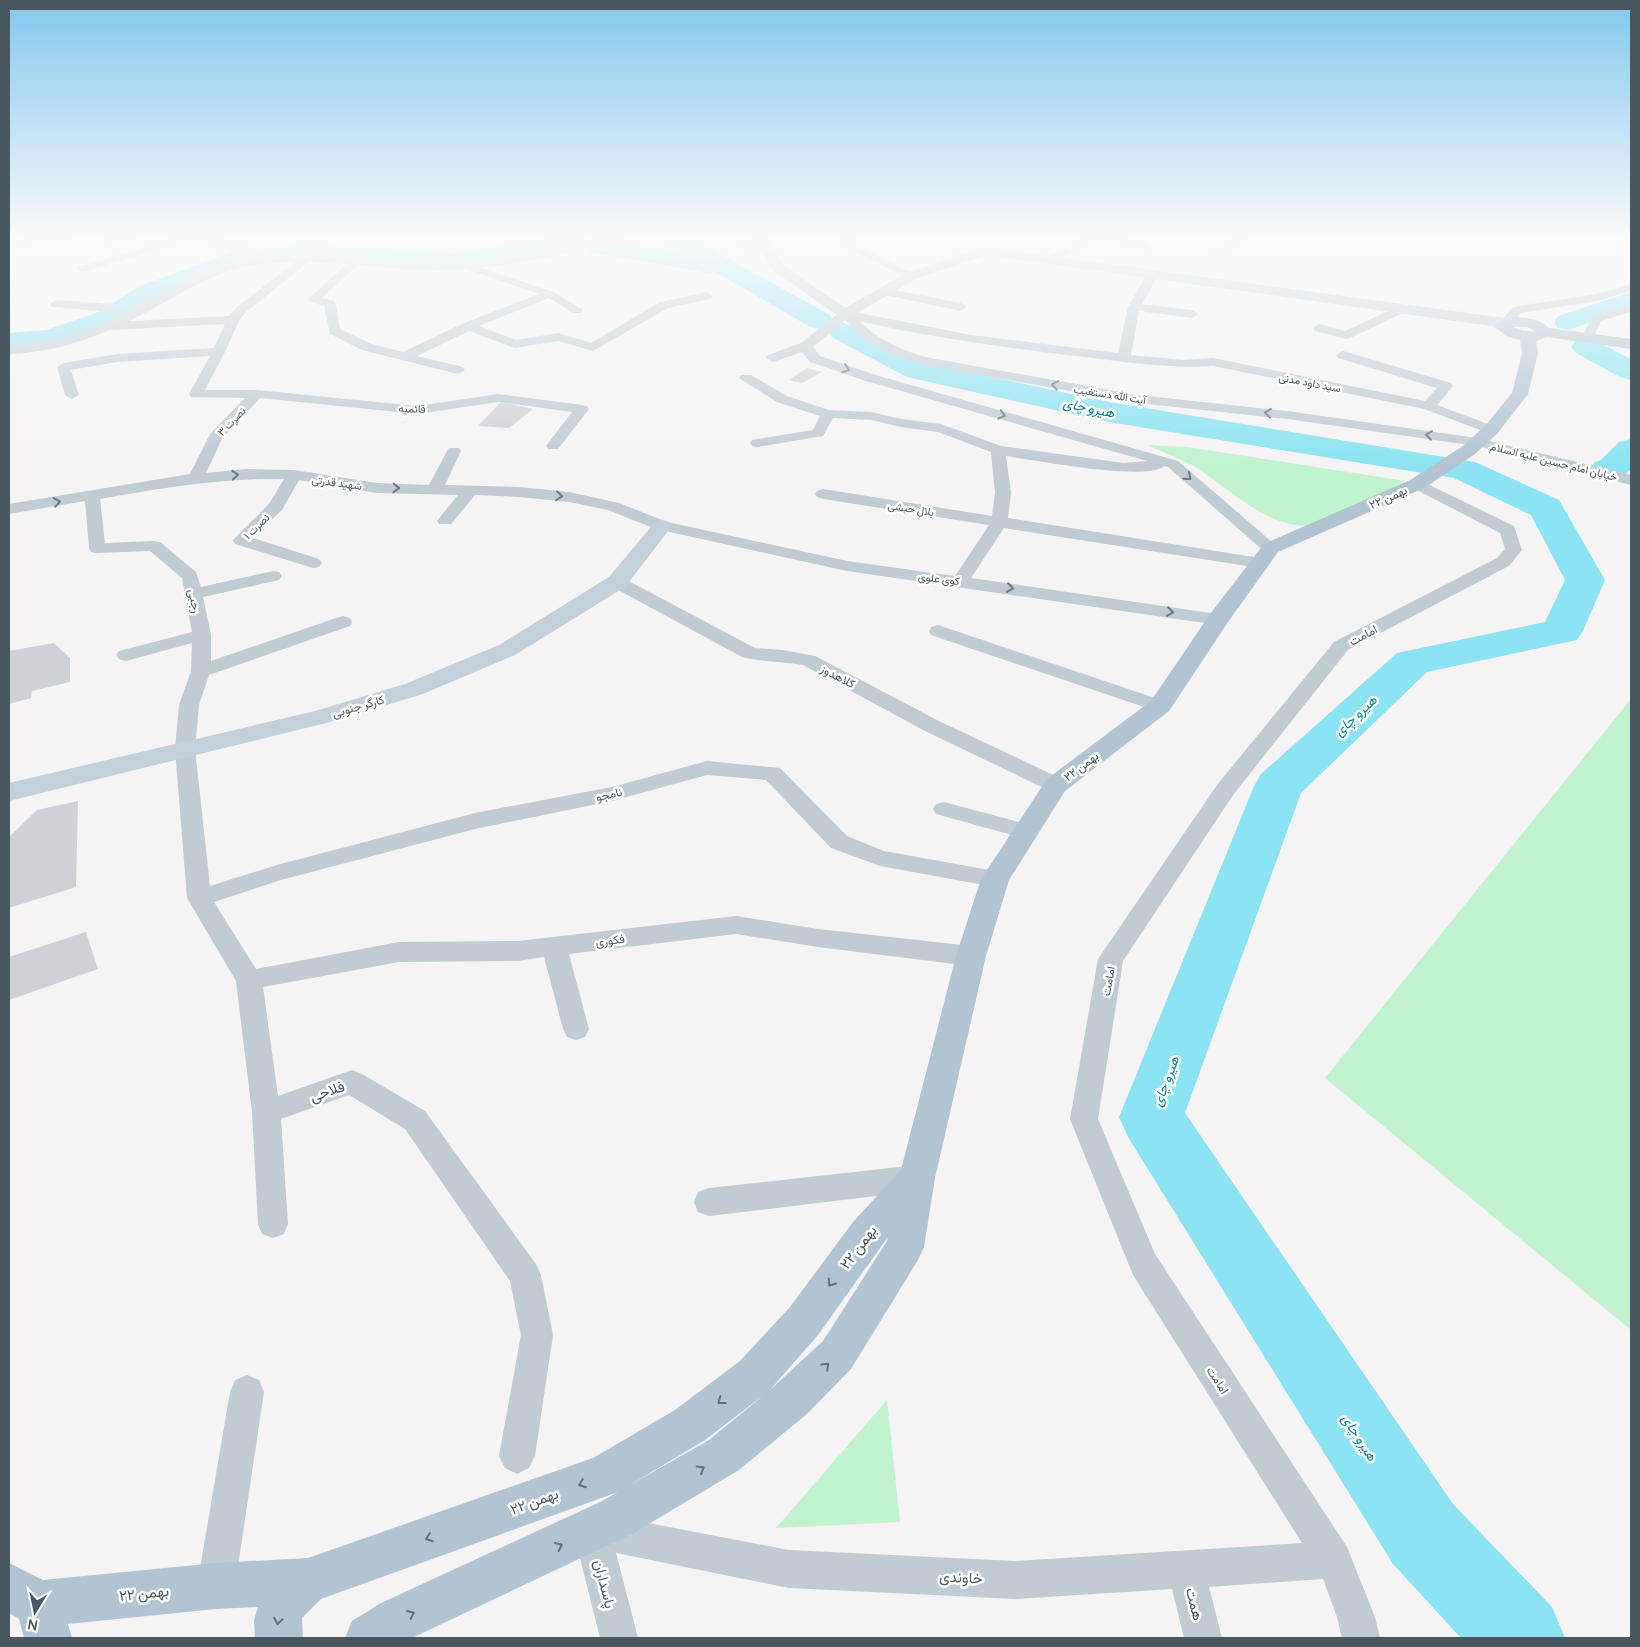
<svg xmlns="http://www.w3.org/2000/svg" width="1640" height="1647" font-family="Manrope,Vazirmatn,sans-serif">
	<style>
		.green { fill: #c1f3d1 }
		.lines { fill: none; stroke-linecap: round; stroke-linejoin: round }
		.river { fill: #8ce3f1; fill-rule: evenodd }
		.building { fill: #ced2d7 }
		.minor { fill: #c0cbd2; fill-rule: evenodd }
		.tertiary { fill: #c0cbd2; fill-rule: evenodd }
		.secondary { fill: #c3cfd9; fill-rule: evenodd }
		.primary { fill: #b2c4d2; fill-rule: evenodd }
		.oneway { stroke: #6d7a83 }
		.oneway2 { stroke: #63727d }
		.labels { text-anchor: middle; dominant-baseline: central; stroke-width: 5; stroke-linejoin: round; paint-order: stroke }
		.far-street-label { font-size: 11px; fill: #495761; stroke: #fff }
		.street-label { font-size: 12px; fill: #495761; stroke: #fff }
		.water-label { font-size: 14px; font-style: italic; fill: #078297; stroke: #fff }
		.near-street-label { font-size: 15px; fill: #495761; stroke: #fff }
	</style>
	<rect width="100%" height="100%" fill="#f5f3f3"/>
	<g class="green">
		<path d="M721,236H754L757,251L748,252Z"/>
		<path d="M1147,445L1188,447L1405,481C1379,495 1352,515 1324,523C1274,537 1233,490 1195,467C1180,458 1162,452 1147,445Z"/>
		<path d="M1631,699V1330L1325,1078Z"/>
		<path d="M887,1400L900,1522L776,1528Z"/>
	</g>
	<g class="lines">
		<g class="river">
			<path d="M573,236L582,238L585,243L582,248L458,269L322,260L272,261L263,259L260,254L263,249L272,247L322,246L458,253Z"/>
			<path d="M659,236H688L830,315L834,321L830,327L820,329L810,327L714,271L709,273L599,254L590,252L587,247L590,242L599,240L683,253L662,241Z"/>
			<path d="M241,249L250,252L254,257L250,262L158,298L116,325L50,347L9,351V333L46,330L96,313L140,286Z"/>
			<path d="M1631,292V309L1568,330L1558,328L1554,322L1558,316Z"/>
			<path d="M843,323L853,326L926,363L1109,402L1475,462L1559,500L1605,580L1583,631L1577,640L1427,672L1301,793L1185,1113L1453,1504L1552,1607L1565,1638H1461L1393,1564L1128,1137L1119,1117L1254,786L1261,774L1397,653L1545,622L1565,580L1531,515L1454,478L1109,422L916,379L905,376L833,338L829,332L833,326Z"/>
			<path d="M1586,338L1596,341L1631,359V380L1620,377L1576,353L1571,347L1576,341Z"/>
			<path d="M1631,439V469C1621,480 1609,480 1595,476L1590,469L1595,462L1601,460L1619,442Z"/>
		</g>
	</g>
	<g class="building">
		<path d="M807,368L822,372L802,383L789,380Z"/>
		<path d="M501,402L533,409L509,428L478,426Z"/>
		<path d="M54,643L70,658V682L32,691L31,698L9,704V651Z"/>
		<path d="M78,801L76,887L9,908V837L37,810Z"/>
		<path d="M86,932L98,969L9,1000V957Z"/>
	</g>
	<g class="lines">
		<g class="minor">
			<path d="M49,236H71L66,239L9,248V242Z"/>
			<path d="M120,236H137L136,238L105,245L100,242L101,240Z"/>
			<path d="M181,236H196L195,238L87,271L83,272L77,269L79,267Z"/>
			<path d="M546,236H582C575,244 553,242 546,236Z"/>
			<path d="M840,236H850V239L855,244L917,276L915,278H907L847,248L840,240Z"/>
			<path d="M1090,236H1114L1149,244L1150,246L1145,249L1101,239L1051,262L1047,263L1041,260Z"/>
			<path d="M1240,236H1252L1223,252H1215L1214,250Z"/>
			<path d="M306,256L310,257L312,259L310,261L246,312L239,321L225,352L205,390H257L417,406L498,394L582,405L587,406L589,409L558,449H548L546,446L572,412L498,402L417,414L260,398L222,439L206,473L246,469L294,470L377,483L429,485L447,451L449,448H459L461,451L445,485L519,487L569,492L619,503L667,522L847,561L955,576L989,525L823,499L817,497L815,494L817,491L823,489L992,516L995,493L991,452L938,432L901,427L871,420L833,418L823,436L757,447L752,446L750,443L752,440L813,430L820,416L777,402L739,378L741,375H751L787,396L829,410L871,412L901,419L941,424L1001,446L1123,463L1147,461L866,381L810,362L802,352L773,362L766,358L768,355L801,343L841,311L845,310L971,335L1118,353L1128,307L1146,275L1152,272L1158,275L1142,304L1192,310L1198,314L1192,318L1139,311L1131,355L1183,360L1213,358L1425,401L1437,388L1338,358L1336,355L1343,351L1451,383L1453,386L1437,405L1496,427L1498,430L1496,433L1491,434L1424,409L1213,366C1170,369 1127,362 1084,357C1009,348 933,338 859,321C881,342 901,350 930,358L1138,395L1287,411L1477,438L1631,475V485L1477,446L1287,419L1138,403L928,366L893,356L867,342L845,320L813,347L820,356L876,375L1178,461L1279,548L1277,552H1265L1168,467L1164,466C1146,482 1034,460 1006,456L1011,493L1008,518L1260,558L1266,559L1269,563L1266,567L1260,568L1004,528L971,578L1224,615L1227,619L1224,623L1218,625L847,571L656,529L608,510L569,502L519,497L475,495L451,524H439L437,521L458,495L377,493L299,480L282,510L253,538L319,559L322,563L319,567L313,568L235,544L233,540L269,504L284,479C221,478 162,488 100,499L105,543L154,541L160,542L196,572L201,587L273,571L279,572L282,576L279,580L203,597L211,635V661L336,618L343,616L350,618L352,622L350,626L209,675L199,705L195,749L210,886L277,865L475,813L612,787L707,761L780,768L847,836L884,851L995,871L1003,873L1007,879L1003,885L995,887L880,866L831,848L766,780L707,775L612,801L475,829L281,880L214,902L256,969L399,942L518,941L736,916L818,929L971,946L980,949L984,956L980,963L971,966L818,947L736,934L569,954L589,1029L585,1037L576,1040L567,1037L563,1029L544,957L518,961L399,962L263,987L278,1096L352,1070L362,1074L425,1111L536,1264L541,1275L553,1335L535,1456L529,1468L517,1474L505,1468L499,1456L521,1335L510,1281L405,1129L349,1095L281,1119L288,1224L284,1234L273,1238L262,1234L258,1224L252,1112L236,981L187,898L175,749L179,705L191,671L192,643L126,661L119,659L116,655L119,651L192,632L182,578L150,551L97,553L91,552L89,548L85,501L9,514V504L190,474L210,434L245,398L191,397L189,394L210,356L117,362L71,370L79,395L72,399L65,395L57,367L64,363L117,354L214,348L225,324L112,330L106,326L112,322L229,316L238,306L302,257Z"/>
			<path d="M355,259L361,262L359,264L322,298L334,301L336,304L340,329L372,344L403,352L464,323L539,294L463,268L461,266L463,264L467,263L554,292L583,310L581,313H573L549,298L479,326L516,340L558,333L591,343L660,302L707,292L713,296L711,299L668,308L593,351L558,341L515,348L469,331L417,356L463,367L465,370L458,374L362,350L330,334L324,306L310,302L308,299L351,260Z"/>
			<path d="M1631,284V291L1597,301L1521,313L1509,326L1505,327L1499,323L1513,307L1596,294Z"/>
			<path d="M884,288L961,303L967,307L961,311L880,294L878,292Z"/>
			<path d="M56,300L111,304L117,308L111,312L52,307L50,304Z"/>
			<path d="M1631,304V312L1601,321L1592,341H1584L1582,338L1592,316Z"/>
			<path d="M1401,305L1407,309L1405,312L1350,338L1346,339L1315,331L1313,328L1319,324L1345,331Z"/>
			<path d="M1417,479L1514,526L1522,550L1509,566L1348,650L1233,795L1123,961L1098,1119L1155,1254L1347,1547L1375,1617L1380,1638H1342L1337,1617L1323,1579L1209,1587L1222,1638H1184L1172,1589L1015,1599L789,1588L616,1553L638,1638H600L573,1530L578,1517L591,1512L789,1550L1015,1561L1302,1543L1133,1275L1070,1119L1098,959L1217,785L1334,642L1497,558L1505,549L1500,533L1411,487L1409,484L1411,481Z"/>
			<path d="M617,577L623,578L755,648L783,650L815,656L939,721L1064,780L1067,785L1064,790L1056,792L1048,790L925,731L803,665C782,662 762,662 742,657L611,586L608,582L611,578Z"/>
			<path d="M938,625L1167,702L1170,706L1167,710L1160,712L1153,710L931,635L929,631L931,627Z"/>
			<path d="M944,802L1034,826L1037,831L1034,836L1026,839L936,814L933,809L936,804Z"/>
			<path d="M917,1165L927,1169L932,1178L927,1187L917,1191L709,1216L698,1212L694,1202L698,1192L709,1188Z"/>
			<path d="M247,1375L259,1380L264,1392L235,1586L229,1599L216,1605L203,1599L197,1586L230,1392L235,1380Z"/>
		</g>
		<g class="tertiary">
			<path d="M193,236C198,235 206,235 212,236C225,238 266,249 274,259L267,263L194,239Z"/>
			<path d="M984,247L991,251L989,254L916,279L850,317H840L838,314L840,311L906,273Z"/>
		</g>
		<g class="secondary">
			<path d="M605,236H624L623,239C560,255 498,271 433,270C374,269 305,256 248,266C218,271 191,288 165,302C115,330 67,352 9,354V344C37,343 63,339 90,328C143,306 191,267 248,257C307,248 373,261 433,262C492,263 548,250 605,236Z"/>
			<path d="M754,236H766L782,264L850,311L852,314L850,317H840L772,270Z"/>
			<path d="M984,247L1505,318L1510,320L1513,323L1510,326L1505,328L979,254L977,251Z"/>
			<path d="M662,520L669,522L672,526L625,587L515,655L423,694L330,722L9,801V783L315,711L405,684L499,645L609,577L655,522Z"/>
		</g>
		<path class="primary" d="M1510,317C1523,317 1539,318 1549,328L1631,339V349L1547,337L1536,341L1538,353L1528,394L1497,434L1475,454L1424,488L1278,552L1228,622L1169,711L1065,791L1009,880L986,956L935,1178L924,1247L918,1260L851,1369L808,1413L739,1470L632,1534L412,1638H345L352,1621L381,1603L600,1502L618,1492L321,1599L302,1618L303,1638H255L254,1620L258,1607L216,1609L68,1624L72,1638H24L19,1619L9,1613V1563L43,1580L216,1563L308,1558L593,1458L675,1410L740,1361L790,1307L853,1222L901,1170L956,956L981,879L1047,779L1151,701L1210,614L1264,544L1410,480L1463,446L1485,426L1512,393L1522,353L1520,340L1506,336L1495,327L1498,322ZM1512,327H1527L1535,331H1523ZM888,1237L887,1241L823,1341L770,1390L818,1335ZM765,1394L709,1440L630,1485L705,1440Z"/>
	</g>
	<defs><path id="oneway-chevron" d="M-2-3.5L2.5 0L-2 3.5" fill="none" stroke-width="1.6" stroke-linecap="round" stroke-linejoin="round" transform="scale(1.25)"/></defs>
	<g class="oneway">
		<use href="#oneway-chevron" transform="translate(846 369) rotate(19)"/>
		<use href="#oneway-chevron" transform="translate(1055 385) rotate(-170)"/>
		<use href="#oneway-chevron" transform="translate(1268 413) rotate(-174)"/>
		<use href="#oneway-chevron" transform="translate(1002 415) rotate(16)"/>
		<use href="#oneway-chevron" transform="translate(1429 435) rotate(-172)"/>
		<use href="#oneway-chevron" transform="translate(235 475) rotate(-4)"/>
		<use href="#oneway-chevron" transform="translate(1188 477) rotate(41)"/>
		<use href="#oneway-chevron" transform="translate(396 488) rotate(2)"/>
		<use href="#oneway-chevron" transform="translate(559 496) rotate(6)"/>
		<use href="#oneway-chevron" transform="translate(57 502) rotate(-9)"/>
		<use href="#oneway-chevron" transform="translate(1010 588) rotate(8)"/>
		<use href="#oneway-chevron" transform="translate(1170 612) rotate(8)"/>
	</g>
	<g class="oneway2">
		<use href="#oneway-chevron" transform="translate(831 1283) rotate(125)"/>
		<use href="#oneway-chevron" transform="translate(826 1366) rotate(-44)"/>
		<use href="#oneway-chevron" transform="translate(721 1401) rotate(143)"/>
		<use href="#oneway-chevron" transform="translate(701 1469) rotate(-30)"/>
		<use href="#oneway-chevron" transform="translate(582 1484) rotate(160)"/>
		<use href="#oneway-chevron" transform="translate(429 1538) rotate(160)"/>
		<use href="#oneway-chevron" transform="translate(559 1546) rotate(-25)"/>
		<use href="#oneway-chevron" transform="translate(411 1614) rotate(-25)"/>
		<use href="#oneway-chevron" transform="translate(278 1621) rotate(99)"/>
	</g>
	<linearGradient id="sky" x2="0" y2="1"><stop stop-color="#83c7ec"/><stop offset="0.51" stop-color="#fafafa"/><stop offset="1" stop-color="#fafafa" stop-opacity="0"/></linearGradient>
	<rect width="1640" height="466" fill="url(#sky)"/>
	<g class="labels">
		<g class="far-street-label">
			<text transform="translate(1310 382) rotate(11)">سید داود مدنی</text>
			<text transform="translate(1110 394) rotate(9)">آیت الله دستغیب</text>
			<text transform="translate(412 408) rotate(1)">قائمیه</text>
			<text transform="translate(231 421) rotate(-46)">نصرت ۳</text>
			<text transform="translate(1554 461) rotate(14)">خیابان امام حسین علیه السلام</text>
			<text transform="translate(337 482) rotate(8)">شهید قدرتی</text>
			<text transform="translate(911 508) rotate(9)">بلال حبشی</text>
			<text transform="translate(256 526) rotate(-45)">نصرت ۱</text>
			<text transform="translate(939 578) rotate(7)">کوی علوی</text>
		</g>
		<g class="street-label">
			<text transform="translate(1388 497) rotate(-24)">۲۲ بهمن</text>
			<text transform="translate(195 601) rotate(79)">رجبی</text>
			<text transform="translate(1363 635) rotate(-28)">امامت</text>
			<text transform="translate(838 676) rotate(28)">کلاهدوز</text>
			<text transform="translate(358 706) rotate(-16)">کارگر جنوبی</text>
			<text transform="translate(1081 766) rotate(-37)">۲۲ بهمن</text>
			<text transform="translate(609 794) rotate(-13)">نامجو</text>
			<text transform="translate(610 940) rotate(-7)">فکوری</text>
			<text transform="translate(1108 981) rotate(-80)">امامت</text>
			<text transform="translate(1218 1380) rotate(57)">امامت</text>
		</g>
		<g class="water-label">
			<text transform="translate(1089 407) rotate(12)">هیرو چای</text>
			<text transform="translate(1355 715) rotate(-43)">هیرو چای</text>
			<text transform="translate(1165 1081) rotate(-69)">هیرو چای</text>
			<text transform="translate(1360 1437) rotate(57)">هیرو چای</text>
		</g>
		<g class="near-street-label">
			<text transform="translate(327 1091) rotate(-19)">فلاحی</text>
			<text transform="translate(858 1247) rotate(-53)">۲۲ بهمن</text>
			<text transform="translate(534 1501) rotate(-20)">۲۲ بهمن</text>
			<text transform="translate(961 1577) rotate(3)">خاوندی</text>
			<text transform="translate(605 1584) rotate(76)">پاسداران</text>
			<text transform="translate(144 1593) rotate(-6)">۲۲ بهمن</text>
			<text transform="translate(1195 1604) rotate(76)">همت</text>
		</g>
	</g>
	<rect width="1640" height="1647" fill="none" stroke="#495761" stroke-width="20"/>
	<g transform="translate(35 1612) rotate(190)" stroke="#ffffff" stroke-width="4" paint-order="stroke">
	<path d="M0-4L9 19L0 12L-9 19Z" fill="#495761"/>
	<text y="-8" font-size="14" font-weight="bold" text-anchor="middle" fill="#495761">N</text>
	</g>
</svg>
